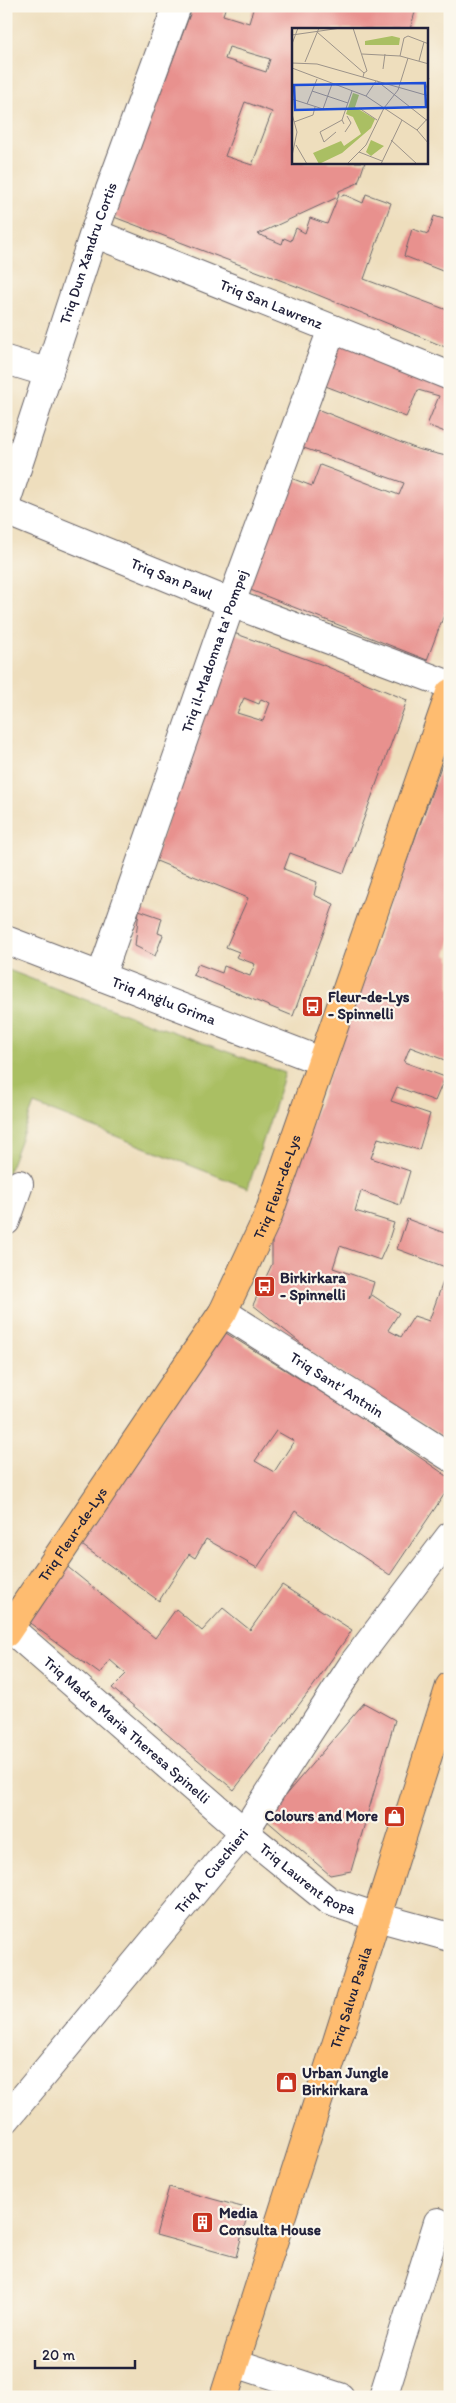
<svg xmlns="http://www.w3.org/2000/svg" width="456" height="2403" font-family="Itim,sans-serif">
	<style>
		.green { fill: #aabf63; stroke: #66704f }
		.building { fill: #e8918e; fill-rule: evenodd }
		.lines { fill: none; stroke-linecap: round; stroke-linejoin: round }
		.minor-casing { stroke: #696468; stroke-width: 30 }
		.major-casing { stroke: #696468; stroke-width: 30 }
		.minor { stroke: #fff; stroke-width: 28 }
		.major { stroke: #febc70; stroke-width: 28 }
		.labels { text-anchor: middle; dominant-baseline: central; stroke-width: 4.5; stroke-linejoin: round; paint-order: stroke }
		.street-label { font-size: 15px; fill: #22223b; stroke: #fbf7ec }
		.poi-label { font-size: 15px; font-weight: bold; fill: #22223b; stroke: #fbf7ec; text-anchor: start }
		.inset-road { fill: none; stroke: #9c9389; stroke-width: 1 }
		.view { fill: #1d4ed8; fill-opacity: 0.15; stroke: #1d4ed8; stroke-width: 2.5 }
		.inset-edge { fill: none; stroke: #22223b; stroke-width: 2.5 }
	</style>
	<rect width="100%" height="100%" fill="#fbf7ec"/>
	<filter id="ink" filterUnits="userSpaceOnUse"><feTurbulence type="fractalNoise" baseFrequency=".02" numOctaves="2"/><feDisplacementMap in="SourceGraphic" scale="10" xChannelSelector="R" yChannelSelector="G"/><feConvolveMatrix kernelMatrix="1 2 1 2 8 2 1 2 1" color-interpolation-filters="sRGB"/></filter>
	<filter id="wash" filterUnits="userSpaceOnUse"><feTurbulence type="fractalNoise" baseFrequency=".0096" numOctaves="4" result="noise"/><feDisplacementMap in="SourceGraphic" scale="20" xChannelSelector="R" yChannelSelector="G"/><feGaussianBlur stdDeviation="1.12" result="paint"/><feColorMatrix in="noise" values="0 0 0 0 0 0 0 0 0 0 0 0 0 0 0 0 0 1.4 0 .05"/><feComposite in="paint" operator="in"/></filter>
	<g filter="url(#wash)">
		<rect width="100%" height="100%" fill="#eedebd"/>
		<path class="green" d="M6,969L70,994L285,1073L248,1188L34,1104L6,1178Z"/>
		<g id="blocks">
			<g class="building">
				<path d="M193,6H226L223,15L249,23L254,6H417L410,29H294V162H365L358,183L339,191L338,197L258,234L282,244L284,238L291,241L296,228L305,233L310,218L327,224L338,197L345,195L363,203L366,194L391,203L364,279L450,311V349L301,288L114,217ZM229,47L270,59L266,72L225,59ZM245,102L272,112L252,165L225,156Z"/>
				<path d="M434,216L450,221V274L404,256L412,229L428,234Z"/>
				<path d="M340,339L450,383V434L427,425L439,396L418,390L406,417L323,385Z"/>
				<path d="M312,407L417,449L446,456L450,445V599L427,660L248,589L288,477L312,486L320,465L399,495L404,483L298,446Z"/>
				<path d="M231,632L323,665L407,700L344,873L290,853L284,869L317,882L314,895L334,904L293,1016L193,975L198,964L222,973L224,966L250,976L255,964L236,957L239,952L226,947L248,898L154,860ZM244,698L259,704L261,699L270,703L263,721L237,713Z"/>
				<path d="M450,742V942L446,955L450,957V1062L410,1047L404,1062L445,1077L435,1101L397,1087L391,1101L430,1114L419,1150L378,1138L371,1158L410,1171L400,1205L361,1191L355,1211L394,1223L388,1242L380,1260L340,1246L333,1268L374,1282L369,1299L372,1295L399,1313L388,1330L401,1337L414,1316L429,1321L448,1268L397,1249L407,1219L450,1235V1441L327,1364L253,1305L272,1264V1233Z"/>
				<path d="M139,910L162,918L158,933L163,935L155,956L135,946Z"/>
				<path d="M221,1330L358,1415L450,1478V1486L390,1575L295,1511L257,1568L206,1539L195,1558L189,1554L159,1601L79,1543ZM276,1431L294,1441L274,1472L255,1461Z"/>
				<path d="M64,1564L155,1638L176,1609L202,1631L223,1608L250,1630L282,1585L352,1630L314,1685L234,1790L112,1688L126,1674L110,1660L100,1674L27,1621Z"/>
				<path d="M364,1703L395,1720L351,1871L330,1875L265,1819Z"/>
				<path d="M169,2187L249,2209L236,2257L156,2235Z"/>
			</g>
		</g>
	</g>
	<g filter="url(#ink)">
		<use href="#blocks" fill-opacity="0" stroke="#696468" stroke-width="1"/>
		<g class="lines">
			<defs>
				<g id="minor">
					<path id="s1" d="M94,233L450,376"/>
					<path d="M6,360L49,373"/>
					<path id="s2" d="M6,502L94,233L177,6"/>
					<path id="s3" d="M6,511L231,603L450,685"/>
					<path id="s4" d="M6,940L321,1061"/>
					<path id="s5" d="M101,976L231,603L332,329"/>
					<path d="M6,1221L19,1184"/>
					<path id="s6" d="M223,1312L450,1457"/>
					<path id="s7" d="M6,1625L244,1832L329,1901L377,1917L450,1937"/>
					<path id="s8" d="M6,2119L244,1832L355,1661L450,1536"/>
					<path d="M235,2363L340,2397"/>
					<path d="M383,2397L438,2222"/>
				</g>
				<g id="major">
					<path id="s9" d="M6,1633L223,1312L268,1216L450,693"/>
					<path id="s10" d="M224,2397L450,1686"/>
				</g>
			</defs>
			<use href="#minor" class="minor-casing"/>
			<use href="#major" class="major-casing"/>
			<use href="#minor" class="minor"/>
			<use href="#major" class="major"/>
		</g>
	</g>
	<defs>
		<symbol id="bus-square" viewBox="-11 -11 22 22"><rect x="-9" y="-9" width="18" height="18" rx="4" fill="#c8321e" stroke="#fbf7ec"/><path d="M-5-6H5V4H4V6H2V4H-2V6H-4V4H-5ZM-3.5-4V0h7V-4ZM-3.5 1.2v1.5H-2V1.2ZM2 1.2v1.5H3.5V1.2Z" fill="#fff"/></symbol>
		<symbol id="shop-square" viewBox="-11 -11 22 22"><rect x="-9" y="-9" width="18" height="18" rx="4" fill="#c8321e" stroke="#fbf7ec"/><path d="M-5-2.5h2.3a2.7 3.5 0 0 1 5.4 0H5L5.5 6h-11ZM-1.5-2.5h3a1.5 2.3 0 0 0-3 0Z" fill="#fff"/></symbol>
		<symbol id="building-square" viewBox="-11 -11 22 22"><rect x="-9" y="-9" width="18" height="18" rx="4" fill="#c8321e" stroke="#fbf7ec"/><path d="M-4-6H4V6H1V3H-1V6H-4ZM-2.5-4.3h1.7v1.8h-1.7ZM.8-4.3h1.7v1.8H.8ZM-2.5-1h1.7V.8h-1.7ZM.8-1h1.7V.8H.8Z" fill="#fff"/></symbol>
	</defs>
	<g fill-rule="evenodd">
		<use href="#bus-square" x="300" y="994" width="25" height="25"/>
		<use href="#bus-square" x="252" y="1274" width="25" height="25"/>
		<use href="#shop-square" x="382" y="1804" width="25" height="25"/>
		<use href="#shop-square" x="274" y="2070" width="25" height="25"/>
		<use href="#building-square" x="190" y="2210" width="25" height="25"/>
	</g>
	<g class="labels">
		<g class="street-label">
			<text stroke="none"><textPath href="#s2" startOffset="262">Triq Dun Xandru Cortis</textPath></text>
			<text stroke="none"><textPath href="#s1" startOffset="191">Triq San Lawrenz</textPath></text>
			<text stroke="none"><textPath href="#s3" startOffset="179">Triq San Pawl</textPath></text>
			<text stroke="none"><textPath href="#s5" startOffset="344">Triq il-Madonna ta' Pompej</textPath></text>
			<text stroke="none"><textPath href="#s4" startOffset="169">Triq Anġlu Grima</textPath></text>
			<text stroke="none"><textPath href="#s9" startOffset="524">Triq Fleur-de-Lys</textPath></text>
			<text stroke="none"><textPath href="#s6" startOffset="135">Triq Sant' Antnin</textPath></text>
			<text stroke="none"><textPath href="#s9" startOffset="119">Triq Fleur-de-Lys</textPath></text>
			<text stroke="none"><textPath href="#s7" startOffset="160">Triq Madre Maria Theresa Spinelli</textPath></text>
			<text stroke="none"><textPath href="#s8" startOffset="322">Triq A. Cuschieri</textPath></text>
			<text stroke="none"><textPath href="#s7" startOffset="395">Triq Laurent Ropa</textPath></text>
			<text stroke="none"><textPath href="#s10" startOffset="419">Triq Salvu Psaila</textPath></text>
		</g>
		<g class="poi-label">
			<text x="328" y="997">Fleur-de-Lys<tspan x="328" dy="17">- Spinnelli</tspan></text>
			<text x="280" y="1278">Birkirkara<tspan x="280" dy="17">- Spinnelli</tspan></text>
			<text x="378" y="1816" text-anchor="end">Colours and More</text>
			<text x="302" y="2073">Urban Jungle<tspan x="302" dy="17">Birkirkara</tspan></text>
			<text x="219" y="2213">Media<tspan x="219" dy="17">Consulta House</tspan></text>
		</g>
	</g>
	<g transform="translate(292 28)">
		<rect width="136" height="136" fill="#eedebd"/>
		<path d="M100,8L108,10L107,17H73V13ZM61,65L67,67L63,79L83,91L79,100L50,125L27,136L21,125L49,113L52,118L69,106L61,89L54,86ZM79,112L92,118L79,128L74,124Z" fill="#aabf63"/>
		<path class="inset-road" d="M61,0L75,43L72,45M25,4L72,45L71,49M0,7L49,0M0,16L6,0M70,26L108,28L137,36M108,28L112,10L116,8L137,16M127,33L132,14M13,34L27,0M0,35L25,36L137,68M0,40L74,68L125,102L137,116M91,41L93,26M85,53L137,94M20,63L56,75M132,67L137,50M74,68L84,53M0,71L31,81M15,76L25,51M67,80L85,92M31,81L40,56M0,86L5,104L0,128M2,94L21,87L23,79M52,96L50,92L60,63M125,102L137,89M44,104L32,114L28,104L50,92M53,104L59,95L55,88M99,112L125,136M4,117L15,136M67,124L90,133M55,136L74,117L92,80L106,62L116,30M89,136L110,92"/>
		<path class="view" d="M133,55L134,79L3,82L2,57Z"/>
		<rect width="136" height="136" class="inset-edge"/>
	</g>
	<rect width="456" height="2403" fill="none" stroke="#fbf7ec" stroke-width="25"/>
	<path d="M35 2360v8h100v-8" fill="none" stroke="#22223b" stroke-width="2.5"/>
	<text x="42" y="2360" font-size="15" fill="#22223b" stroke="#fbf7ec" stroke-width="4" paint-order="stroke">20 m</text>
</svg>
